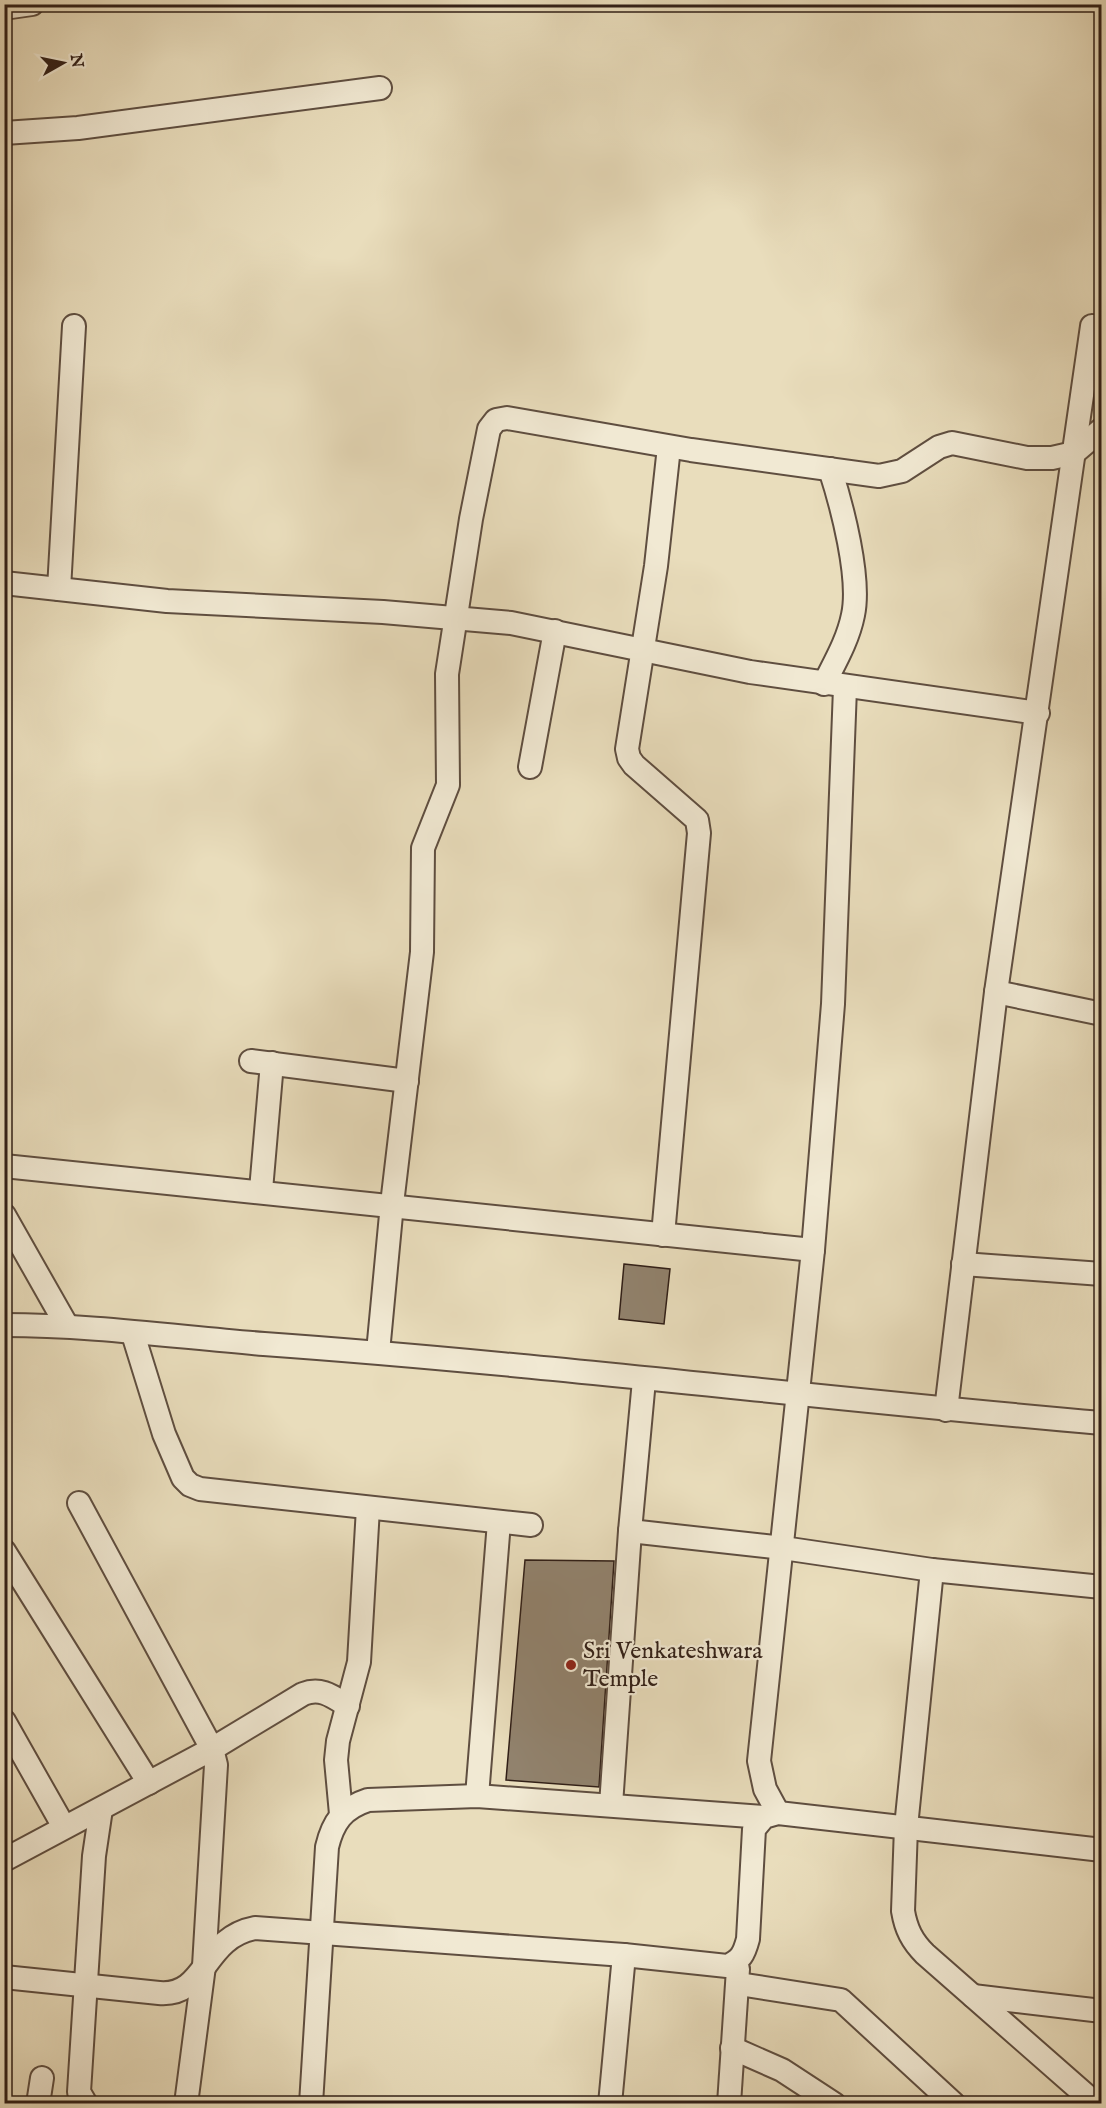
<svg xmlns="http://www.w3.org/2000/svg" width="1106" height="2108" font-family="'IM FELL English',serif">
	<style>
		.building { fill: #91826d; stroke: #311f17; stroke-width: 1.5 }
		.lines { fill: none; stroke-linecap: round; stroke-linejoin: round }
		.minor-casing { stroke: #5f4e40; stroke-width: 26 }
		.minor { stroke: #f1e9d3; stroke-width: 22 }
		.poi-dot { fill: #8f2418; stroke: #f1e9d3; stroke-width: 2 }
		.labels { text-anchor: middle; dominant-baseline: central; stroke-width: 4.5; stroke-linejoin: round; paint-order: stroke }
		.poi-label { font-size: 24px; fill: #311f17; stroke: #f1e9d3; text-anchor: start }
	</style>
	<rect width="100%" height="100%" fill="#e9ddbc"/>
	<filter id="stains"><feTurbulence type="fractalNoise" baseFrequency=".00333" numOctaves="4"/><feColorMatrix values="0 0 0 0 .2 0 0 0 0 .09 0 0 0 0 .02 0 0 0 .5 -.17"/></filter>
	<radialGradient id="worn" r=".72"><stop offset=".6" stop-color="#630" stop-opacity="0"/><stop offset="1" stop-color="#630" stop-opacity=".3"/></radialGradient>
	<g class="building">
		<path d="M624,1264L670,1269L664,1324L619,1319Z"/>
		<path d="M525,1560L614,1561L599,1787L506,1780Z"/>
	</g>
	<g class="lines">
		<defs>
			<g id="minor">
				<path d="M4,8L32,4"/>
				<path d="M4,133L78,128L380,88"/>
				<path d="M4,583L167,601L383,612L511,623L750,672L1038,713"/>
				<path d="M59,589L74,326"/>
				<path d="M824,684C835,662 848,640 853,615C861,578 842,506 830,469"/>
				<path d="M530,767L555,631"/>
				<path d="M996,992L1102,1014"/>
				<path d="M251,1061L407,1081"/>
				<path d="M4,1166L813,1250L833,1004L845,688"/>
				<path d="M261,1190L272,1063"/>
				<path d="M4,1215L67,1326"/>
				<path d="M663,1235L699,833L697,820L634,765L629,758L627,749L656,566L669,447"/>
				<path d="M963,1264L1102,1274"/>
				<path d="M4,1325C91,1325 177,1337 264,1344C544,1364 822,1399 1102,1423"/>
				<path d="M133,1334L164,1434L183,1478L190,1485L200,1489L531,1525"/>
				<path d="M378,1352L392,1204L422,952L423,848L448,785L447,674L471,519L489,429L496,420L507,418L691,450L879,476L902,471L939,447L952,443L1027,458H1052L1074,453L1102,429"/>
				<path d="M946,1410L996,992L1092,326"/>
				<path d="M79,1503L212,1749L216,1765L204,1966L186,2104"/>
				<path d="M630,1531L783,1548L932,1570L1102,1587"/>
				<path d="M4,1551L149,1783"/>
				<path d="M932,1570L906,1827L903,1911C906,1929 912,1941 925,1954L1096,2104"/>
				<path d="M4,1721L64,1827"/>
				<path d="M477,1796L499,1522"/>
				<path d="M611,1805L630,1531L644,1380"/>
				<path d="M778,1813L765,1789L759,1761L813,1250"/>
				<path d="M341,1814L336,1760L338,1741L359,1662L368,1508"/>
				<path d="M4,1860L212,1749L303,1694C321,1687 332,1696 348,1706"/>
				<path d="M4,1977L159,1993C207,1997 202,1938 255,1928L624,1955L727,1966C741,1960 744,1954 748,1939L754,1829L764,1817L778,1813L1102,1850"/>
				<path d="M739,1984L841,2000L954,2104"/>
				<path d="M973,1996L1102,2011"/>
				<path d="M732,2048L782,2070L834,2104"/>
				<path d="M38,2104L42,2078"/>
				<path d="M86,2104L79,2092L94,1856L101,1809"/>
				<path d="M311,2104L327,1847C333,1822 343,1808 368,1800L477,1796L764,1817"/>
				<path d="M610,2104L624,1955"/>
				<path d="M729,2104L738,1969"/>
			</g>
		</defs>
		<use href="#minor" class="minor-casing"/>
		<use href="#minor" class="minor"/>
	</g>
	<circle class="poi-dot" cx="571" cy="1665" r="6"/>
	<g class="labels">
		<g class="poi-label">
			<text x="583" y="1651">Sri Venkateshwara<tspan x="583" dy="28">Temple</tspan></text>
		</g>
	</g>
	<rect width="1106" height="2108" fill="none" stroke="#e9ddbc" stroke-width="24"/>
	<rect x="6" y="6" width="1094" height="2096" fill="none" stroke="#311f17" stroke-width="3"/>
	<rect x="12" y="12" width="1082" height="2084" fill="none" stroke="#311f17" stroke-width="1.5"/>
	<g transform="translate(63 63) rotate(81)" stroke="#f1e9d3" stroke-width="4.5" paint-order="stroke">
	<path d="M0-4.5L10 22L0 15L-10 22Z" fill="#311f17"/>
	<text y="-9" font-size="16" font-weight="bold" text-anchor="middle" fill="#311f17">N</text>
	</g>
	<rect width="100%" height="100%" filter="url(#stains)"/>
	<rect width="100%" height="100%" fill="url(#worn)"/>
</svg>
